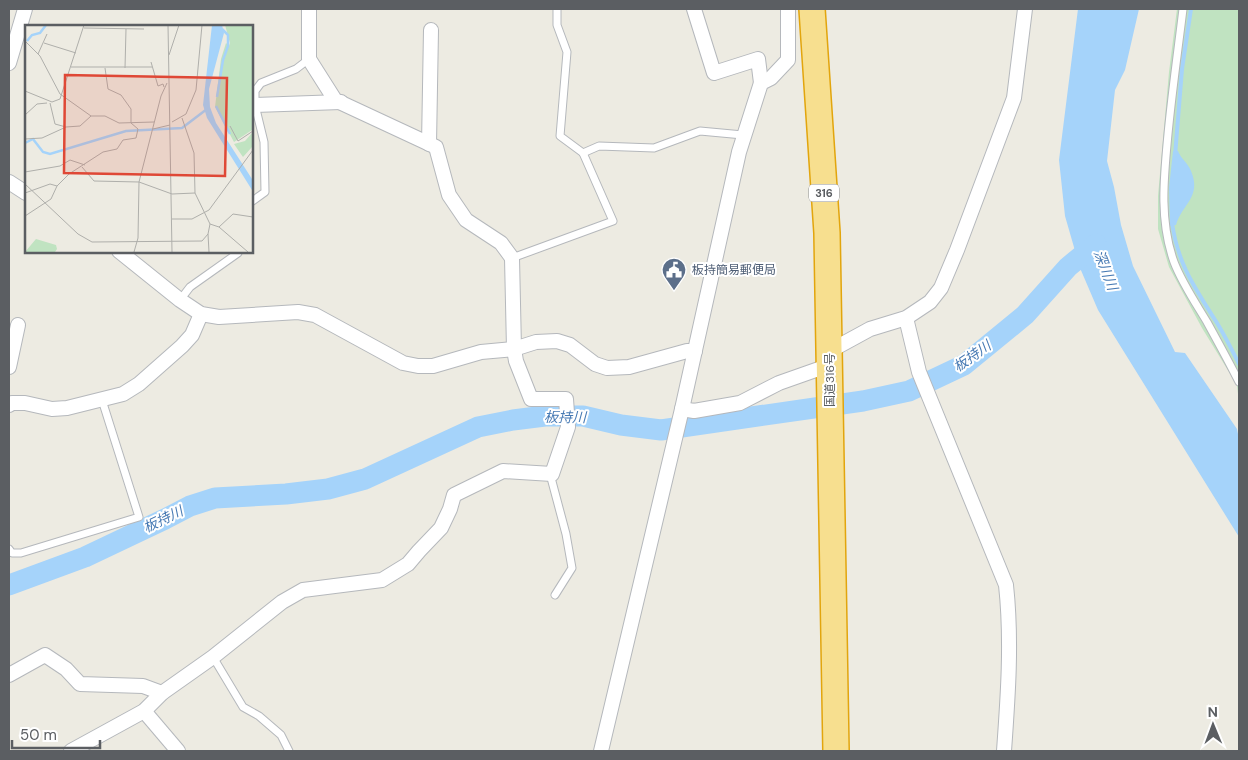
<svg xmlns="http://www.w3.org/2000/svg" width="1248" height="760" font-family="'DM Sans','Noto Sans JP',sans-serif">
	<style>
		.green { fill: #c0e3c1 }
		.water { fill: #a5d3fa }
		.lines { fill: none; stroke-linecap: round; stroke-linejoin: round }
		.stream { stroke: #a5d3fa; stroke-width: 4 }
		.river { stroke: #a5d3fa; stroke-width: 21 }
		.lane-casing { stroke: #b5b8bc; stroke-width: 9 }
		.street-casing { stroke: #b5b8bc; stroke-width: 16 }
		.highway-casing { stroke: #e2a50d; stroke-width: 28 }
		.lane { stroke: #fff; stroke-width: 7 }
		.street { stroke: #fff; stroke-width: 14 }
		.highway { stroke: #f7df8f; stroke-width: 25 }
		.labels { text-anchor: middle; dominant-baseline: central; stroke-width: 4; stroke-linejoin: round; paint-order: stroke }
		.shield { fill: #fff; stroke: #8c8e91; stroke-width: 1 }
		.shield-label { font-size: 11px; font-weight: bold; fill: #5b5e62 }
		.service-label { font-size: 12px; fill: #4e5e75; stroke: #fff; text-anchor: start }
		.street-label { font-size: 12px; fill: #5b5e62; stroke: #fff }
		.water-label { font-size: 14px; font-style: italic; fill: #4679b3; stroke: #fff }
		.inset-river { fill: none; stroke: #a5d3fa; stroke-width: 2.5 }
		.inset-road { fill: none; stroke: #afafab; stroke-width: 1 }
		.view { fill: #df4836; fill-opacity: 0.15; stroke: #df4836; stroke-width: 2.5 }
		.inset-edge { fill: none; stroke: #5b5e62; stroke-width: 2.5 }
	</style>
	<rect width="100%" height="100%" fill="#edebe2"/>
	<path class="green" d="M1177,9H1239V403L1237,385L1202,328L1169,267L1158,229V196L1169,72Z"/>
	<g class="water">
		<path d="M1078,9H1139L1125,70L1115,90L1107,161L1114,187L1121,225L1133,266L1175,352L1185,353L1237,429L1239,439V537L1098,310L1080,268L1065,216L1059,160Z"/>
		<path d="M1173,151H1178C1181,159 1188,163 1191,171C1202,197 1182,204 1176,225L1170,226L1169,188Z"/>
	</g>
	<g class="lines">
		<g class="stream">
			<path d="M1175,156L1182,69L1191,9"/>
			<path d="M1172,223C1178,265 1195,288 1217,323C1225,336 1232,350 1239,364"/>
		</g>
		<path class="river" d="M9,585L85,557L165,519L190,506L215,498L286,494L328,489L365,479L478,427L513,420L545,416H583L621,425L661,430L863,401L909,391L964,365L1025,315L1068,267L1096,244"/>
		<defs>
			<g id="lane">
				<path d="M1183,9C1178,50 1172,92 1168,134C1164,177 1159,220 1174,262C1182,283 1195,302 1207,322C1218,342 1229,362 1239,382"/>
				<path d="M583,153L599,146L654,148L700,131L743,135"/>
				<path d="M251,202L265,192L264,142L255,105V91L261,83L296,69L309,59"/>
				<path d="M512,258L613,221L583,153L560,136L567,52L557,25V9"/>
				<path d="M180,300L190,287L238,253V251"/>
				<path d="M550,474L566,534L572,568L555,595"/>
				<path d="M9,549L12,553H21L139,517L102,400"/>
				<path d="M213,657L243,707L259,716L281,735L289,751"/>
			</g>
			<g id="street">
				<path d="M694,9L714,73L758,59L761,83"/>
				<path d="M9,63L25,9"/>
				<path d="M255,105L341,102"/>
				<path d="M429,144L431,30"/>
				<path d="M9,182L26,193"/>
				<path d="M119,251L180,300L201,314L219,317L298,312L315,315L403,363L418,366H433L481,352L514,349L536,342L557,341L570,345L595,364L607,368L629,367L687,351H695"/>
				<path d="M906,318L919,372L1006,585C1012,640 1008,696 1004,751"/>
				<path d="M830,348L837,347L870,329L906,318L930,302L941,288L957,250L1014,98L1025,9"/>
				<path d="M9,367L18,325"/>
				<path d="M9,405L12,403H25L52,409L67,408L123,394L139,384L182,346L192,335L201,314"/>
				<path d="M682,409L694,411L740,403L779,383L830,365"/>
				<path d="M9,675L45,655L66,669L80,684L143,686L162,693"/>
				<path d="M144,711L178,751"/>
				<path d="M71,751L144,711L162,693L213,657L282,602L303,590L382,580L408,564L419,551L441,528L450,509L454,495L503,471L552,474L568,427L566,399H531L516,361L514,349L512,258L501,243L466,220L449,195L436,147L335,100L309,59V9"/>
				<path d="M601,751L682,409L739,152L761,83L771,78L788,60V9"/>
			</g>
			<path id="highway" d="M812,9L827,233L836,751"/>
		</defs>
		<use href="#lane" class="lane-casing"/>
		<use href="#street" class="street-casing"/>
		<use href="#highway" class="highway-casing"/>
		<use href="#lane" class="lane"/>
		<use href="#street" class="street"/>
		<use href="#highway" class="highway"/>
	</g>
	<defs>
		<symbol id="civic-pin" viewBox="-11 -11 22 30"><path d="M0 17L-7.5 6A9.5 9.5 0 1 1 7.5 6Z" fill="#5c6f8a" stroke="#fff"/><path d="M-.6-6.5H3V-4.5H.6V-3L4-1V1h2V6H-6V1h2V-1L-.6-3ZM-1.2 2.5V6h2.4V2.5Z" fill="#fff"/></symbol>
	</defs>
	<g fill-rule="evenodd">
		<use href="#civic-pin" x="660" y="256" width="28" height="38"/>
	</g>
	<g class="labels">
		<rect class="shield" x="809" y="184.5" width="30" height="17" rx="4"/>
		<g class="shield-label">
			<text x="824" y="193">316</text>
		</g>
		<g class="service-label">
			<text x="692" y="270">板持簡易郵便局</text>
		</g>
		<g class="street-label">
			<text transform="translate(830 380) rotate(-90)">国道316号</text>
		</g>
		<g class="water-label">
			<text transform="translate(1106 270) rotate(69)">深川川</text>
			<text transform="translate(972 356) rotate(-35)">板持川</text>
			<text transform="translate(565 417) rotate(1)">板持川</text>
			<text transform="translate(163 519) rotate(-26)">板持川</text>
		</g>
	</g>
	<g transform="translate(25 25)">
		<rect width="228" height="228" fill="#edebe2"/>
		<path d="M200,0H227V105L209,117L190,82L196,34L201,18L204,21L205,18ZM227,108V122L218,132L209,119L220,116ZM11,214L31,220L32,224L30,227H0Z" fill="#c0e3c1"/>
		<path d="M187,0H197L199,8L184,64L185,82L191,98L227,154V165L182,93L178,80Z" fill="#a5d3fa"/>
		<path class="inset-river" d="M2,16L7,10L15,8L21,0M192,72L198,35L203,21V10L197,4M191,81L205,109M0,118L8,114L18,127L25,129L101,106L157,103L182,84"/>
		<path class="inset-road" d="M143,0L147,227M59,3L119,4M0,16L15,31L35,69L66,91H80L94,98L129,97M19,18L51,28M13,29L22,9M144,30L154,0M126,37L133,61L138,59L139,62M46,42H127M100,43L101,4M0,66L27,77L35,74L59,0M25,78L30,99L41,102M0,90L12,79L22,78M147,97L161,89L171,65L177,0M205,101L213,116L228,106M128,104L145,100M0,114L17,113L41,102L55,101L66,91M57,142L69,156L114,157L147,169L170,168M0,147L35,141L45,135L60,140M0,159L53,209L67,217L177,216L183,209L185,199L170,168L169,128L157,93M0,168L25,159L32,161M0,191L26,174L32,161L44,149L78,127L92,124L98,115L111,113L113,104L106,98V84L96,70L83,64L80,43M147,194H167L184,185L228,125M185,199L194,202L223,227M194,202L208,189L228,192M183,209L184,227M109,227L113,213L114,157L136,71L142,58"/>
		<path class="view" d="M40,50L202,53L200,151L39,148Z"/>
		<rect width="228" height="228" class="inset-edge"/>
	</g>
	<rect width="1248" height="760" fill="none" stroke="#5b5e62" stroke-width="20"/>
	<g transform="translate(1213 725) rotate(359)" stroke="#ffffff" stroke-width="4" paint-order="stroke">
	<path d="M0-4L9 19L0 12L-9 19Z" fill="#5b5e62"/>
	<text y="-8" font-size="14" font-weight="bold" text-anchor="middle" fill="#5b5e62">N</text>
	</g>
	<path d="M12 740v8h88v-8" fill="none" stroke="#5b5e62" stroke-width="2.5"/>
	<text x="20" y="740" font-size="15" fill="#5b5e62" stroke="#ffffff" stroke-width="4" paint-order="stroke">50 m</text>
</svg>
